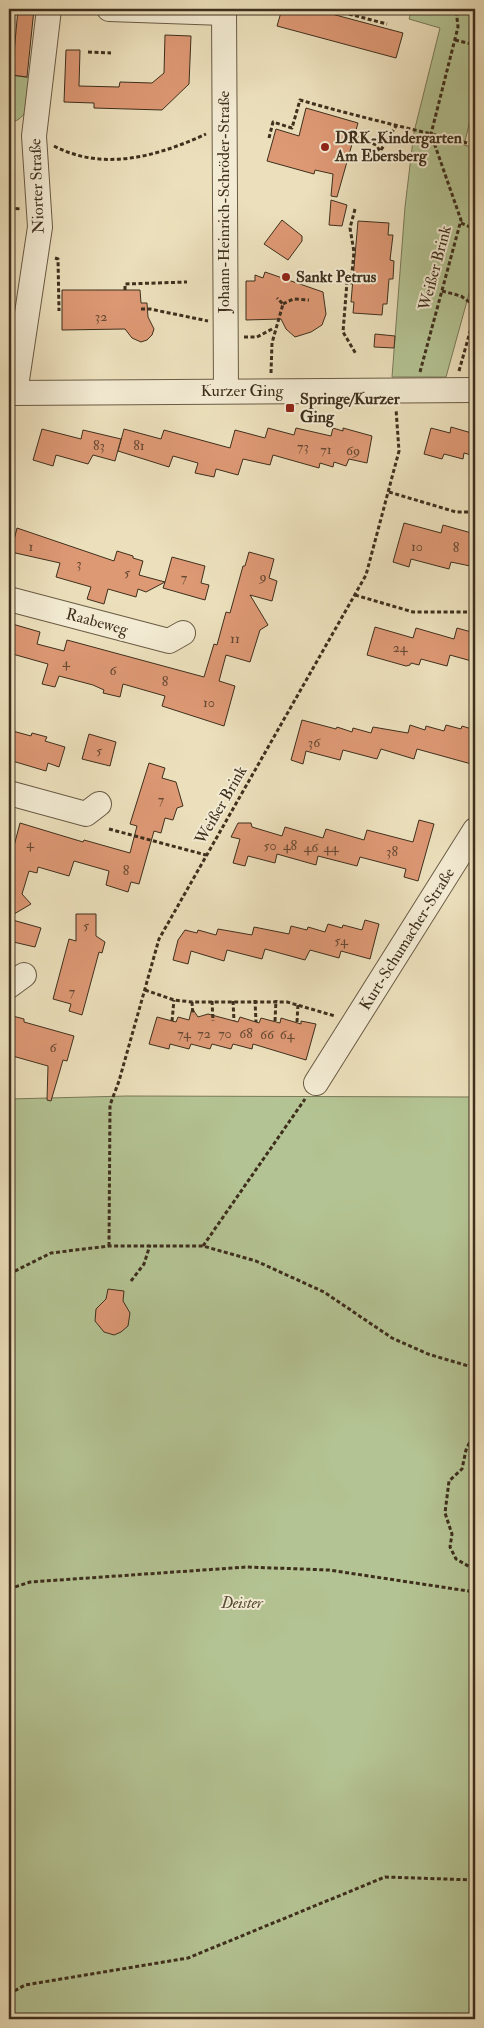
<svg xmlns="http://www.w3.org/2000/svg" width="484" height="2028" font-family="'IM FELL Double Pica',serif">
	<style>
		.green { fill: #b4c393; stroke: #797958 }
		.building { fill: #dd9874; stroke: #3e2f1d }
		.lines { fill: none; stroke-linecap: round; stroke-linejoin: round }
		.minor-casing { stroke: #6a5b45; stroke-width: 26 }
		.path { stroke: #3e2f1d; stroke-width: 3; stroke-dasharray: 4 2.5; stroke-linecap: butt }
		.minor { stroke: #f3ebd3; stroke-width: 24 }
		.poi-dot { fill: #8f2418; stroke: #f3ebd3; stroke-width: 2 }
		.labels { text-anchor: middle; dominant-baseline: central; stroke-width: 4; stroke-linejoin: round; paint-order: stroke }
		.number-label { font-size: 14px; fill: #664933 }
		.poi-label { font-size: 16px; font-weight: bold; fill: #3e2f1d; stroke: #f3ebd3; text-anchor: start }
		.street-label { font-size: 16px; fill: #3e2f1d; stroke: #f3ebd3 }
		.park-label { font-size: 16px; font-style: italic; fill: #564d35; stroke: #f3ebd3 }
	</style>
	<rect width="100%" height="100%" fill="#ece0bc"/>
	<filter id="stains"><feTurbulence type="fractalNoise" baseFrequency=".004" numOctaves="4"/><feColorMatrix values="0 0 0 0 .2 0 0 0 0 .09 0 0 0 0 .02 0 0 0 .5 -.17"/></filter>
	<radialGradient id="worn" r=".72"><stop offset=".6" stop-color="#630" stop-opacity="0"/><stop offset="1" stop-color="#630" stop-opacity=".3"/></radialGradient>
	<g class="green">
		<path d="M412,9H475V101L464,145L475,148V272L446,377H392L405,207L414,132L440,28L409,19Z"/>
		<path d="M9,75L32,78C30,96 31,119 9,123Z"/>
		<path d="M127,1096L475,1097V2019H9V1099Z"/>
	</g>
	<g class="building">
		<path d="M18,9H34L27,77L12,75Z"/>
		<path d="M282,9H313L403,33L396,58L277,26Z"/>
		<path d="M165,35L191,36L189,84L162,110L94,108V103L64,102L66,50H80L79,86L119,87L120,82L152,83L164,73Z"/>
		<path d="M306,108L358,123L337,197L331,196L333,174L315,170L314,174L267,161L276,129L299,136Z"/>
		<path d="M331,200L347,205L342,226L329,225Z"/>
		<path d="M282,220L302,236V241L288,260L264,244Z"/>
		<path d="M358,221L389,223L388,235H393L390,260L394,261L393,279H389L387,304H383L382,315L353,313L354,302H351Z"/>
		<path d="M265,272L323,292L326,314L322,325L311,332L295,337L286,329L281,319L246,320V281H255V275L263,278Z"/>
		<path d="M62,290H140L141,303H147L148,317L154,329L152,335L147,340L141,342L132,338L125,329L62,330Z"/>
		<path d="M375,334L395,336L394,348L374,347Z"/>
		<path d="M451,427L475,434V456L464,453L463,459L444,454L442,459L424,454L431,428L450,433Z"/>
		<path d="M268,428L294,435L296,428L331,436L333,428L343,431V428L372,436L367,463L349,459L346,466L334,462L333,467L320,463L319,468L273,455L270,465L243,459L238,475L216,469L214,477L195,473L198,463L173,456L169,467L118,451L124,429L161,439L164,430L230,448L235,430L265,438Z"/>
		<path d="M42,429L81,439L83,430L121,439L115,461L93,455L88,464L56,455L53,466L33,460Z"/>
		<path d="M404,523L441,533L443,525L475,534V567L451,562L449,569L411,559L409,567L393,562Z"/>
		<path d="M17,528L114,561L117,551L133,556V558L143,561L139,575L165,582L172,557L205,566L201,583L209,585L205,600L163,588L165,582L146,592L138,589L136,597L108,589L104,604L87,599L91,587L56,577L60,563L11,552Z"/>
		<path d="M249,552L274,559L269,578L277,581L272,601L250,595L268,625L260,630L250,662L226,655L219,681L235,686L224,726L162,706L165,696L123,684L120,697L103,693L104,690L93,685L59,676L55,687L42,684L48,664L9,653V623L40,632L37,644L64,651L67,640L204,677L214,644L217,645L226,612L230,613L243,566H245Z"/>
		<path d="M375,627L413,638L416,628L454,639L457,628L475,633V662L450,655L447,666L421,659L419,665L411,663L410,665L406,666L367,655Z"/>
		<path d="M302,720L336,729L337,727L352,732L353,728L371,733L373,727L408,733L410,725L425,730L426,726L444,731L446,725L461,729L462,726L475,730V765L417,749L414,759L381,749L377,759L343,750L340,760L306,751L303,764L291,760Z"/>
		<path d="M9,730L31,736L32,733L47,737L45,741L65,747L59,767L48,763L46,771L9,760Z"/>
		<path d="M89,734L116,742L110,766L82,759Z"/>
		<path d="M149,763L165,768L162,778L176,782L183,806L177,808L173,820L165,818L161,833L154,831L139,884L131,882L128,892L106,885L109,871L74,861L69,876L38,867L37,873L29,871L22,894L31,904L9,917V886L14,868L9,867V865L20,823L83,842L84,840L130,853L137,826L130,824Z"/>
		<path d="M419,820L434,824L418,881L404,877L406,869L360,857L357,866L318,856L316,865L277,854L275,863L248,856L245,866L233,863L240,839L231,837L238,823H251L252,827L282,836L285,827L323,838L326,829L364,840L367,830L413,842Z"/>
		<path d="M76,914H96V936L105,942L102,953L99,952L82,1015L69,1011L71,1004L53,999L69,939L76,941Z"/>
		<path d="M9,919L41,928L35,947L9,941Z"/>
		<path d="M365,920L379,924L370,959L341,951L339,958L310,950L305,960L265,949L262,959L227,950L224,961L191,951L188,964L173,960L178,940L185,930L197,933L198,930L216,935L218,929L252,935L254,927L289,934L291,926L307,930L308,927L325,932L328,924L342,928L343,925L362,930Z"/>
		<path d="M192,1008L198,1017L208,1014L238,1022L240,1017L259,1023L261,1018L280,1023L281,1018L301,1024V1021L316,1024L306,1060L253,1044L252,1049L233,1044L231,1049L212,1044L210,1049L191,1044L189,1049L170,1044L169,1049L149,1044L157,1017L176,1022L178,1017L189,1020Z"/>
		<path d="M9,1015L24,1019V1022L74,1036L67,1061L63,1060L51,1101L47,1100L48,1066L9,1055Z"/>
		<path d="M108,1289L124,1291L123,1301L130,1313L128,1326L121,1332L114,1335L104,1332L95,1321L96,1309L106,1299Z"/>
	</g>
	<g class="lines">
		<defs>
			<g id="minor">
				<path d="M109,9L224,13"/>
				<path d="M224,9L226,391"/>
				<path d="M9,393L475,390"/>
				<path d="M15,393L40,227L34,136L49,9"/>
				<path d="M9,599L169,641L183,633"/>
				<path d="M9,793L86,814L99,804"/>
				<path d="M9,986L24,975"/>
				<path d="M316,1083L475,830"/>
			</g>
		</defs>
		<use href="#minor" class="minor-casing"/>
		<g class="path">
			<path d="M330,9L387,24"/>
			<path d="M455,40L475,45"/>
			<path d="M88,52L111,53"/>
			<path d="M355,135L376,145L387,162"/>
			<path d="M269,138L273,122L292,128L300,100C358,117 417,130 475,145"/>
			<path d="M54,146C104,172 158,156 206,134"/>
			<path d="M381,150L396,126"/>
			<path d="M9,208L21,209"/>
			<path d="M355,209L350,228L354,252L351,283L347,282L343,332L356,354"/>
			<path d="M461,223L475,229"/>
			<path d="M55,258L58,259L59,311"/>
			<path d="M125,290V284L187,282"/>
			<path d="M442,291L461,296L475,306"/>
			<path d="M283,304L293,299L309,300"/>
			<path d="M141,309H150L208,321"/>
			<path d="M244,337H257L274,328"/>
			<path d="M459,371L475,314"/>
			<path d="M420,372L461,220L431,134L458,27L456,9"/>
			<path d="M271,373L272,343L283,304L277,298"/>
			<path d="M389,492L456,512H475"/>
			<path d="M355,595L413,612H475"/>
			<path d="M109,829L206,855"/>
			<path d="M145,990L174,1000L192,1002H287L335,1016"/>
			<path d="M255,1000L256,1022"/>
			<path d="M212,1001L213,1021"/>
			<path d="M233,1001L234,1021"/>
			<path d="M192,1002L193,1015"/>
			<path d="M172,1021L174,1000"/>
			<path d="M275,1021L276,1000"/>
			<path d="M297,1022L298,1004"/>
			<path d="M109,1246L110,1105L119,1081L159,939L366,575L399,451L396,409"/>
			<path d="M203,1246L305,1099"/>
			<path d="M9,1274L51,1253L109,1246H203L256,1261L324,1292L392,1338L428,1354L475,1368"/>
			<path d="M131,1281L144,1264L150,1245"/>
			<path d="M475,1431L466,1450L462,1469L449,1481L445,1513L452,1534L450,1547L456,1559L470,1567L475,1576"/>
			<path d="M9,1589L30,1582L247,1567L329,1570L475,1592"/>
			<path d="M9,1994L25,1985L188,1958L385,1877L475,1880"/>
		</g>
		<use href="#minor" class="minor"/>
	</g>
	<g class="poi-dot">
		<circle cx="325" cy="147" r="5"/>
		<circle cx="286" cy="277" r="5"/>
		<rect x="285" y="403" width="10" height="10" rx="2.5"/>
	</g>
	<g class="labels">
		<g class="number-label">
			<text x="101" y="316">32</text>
			<text x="99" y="445">83</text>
			<text x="139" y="445">81</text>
			<text x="303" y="446">73</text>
			<text x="326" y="449">71</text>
			<text x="353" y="450">69</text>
			<text x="31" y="546">1</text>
			<text x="417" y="546">10</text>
			<text x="456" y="547">8</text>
			<text x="79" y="563">3</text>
			<text x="127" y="572">5</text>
			<text x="263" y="576">9</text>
			<text x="184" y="577">7</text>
			<text x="235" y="638">11</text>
			<text x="400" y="647">24</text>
			<text x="66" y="662">4</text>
			<text x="113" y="670">6</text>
			<text x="165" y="681">8</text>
			<text x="209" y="702">10</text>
			<text x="314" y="742">36</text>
			<text x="99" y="750">5</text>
			<text x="161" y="799">7</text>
			<text x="30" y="843">4</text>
			<text x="270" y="845">50</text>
			<text x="290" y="845">48</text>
			<text x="311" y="847">46</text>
			<text x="331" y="847">44</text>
			<text x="392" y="851">38</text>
			<text x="126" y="870">8</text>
			<text x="86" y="925">5</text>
			<text x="341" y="940">54</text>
			<text x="72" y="991">7</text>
			<text x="184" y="1033">74</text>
			<text x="204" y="1033">72</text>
			<text x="225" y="1033">70</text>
			<text x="246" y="1033">68</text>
			<text x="267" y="1034">66</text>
			<text x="287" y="1034">64</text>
			<text x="53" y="1047">6</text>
		</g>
		<g class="poi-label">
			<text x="335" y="138">DRK-Kindergarten<tspan x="335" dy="18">Am Ebersberg</tspan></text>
			<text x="296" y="277">Sankt Petrus</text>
			<text x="300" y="399">Springe/Kurzer<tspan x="300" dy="18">Ging</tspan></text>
		</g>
		<g class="street-label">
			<text transform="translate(37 186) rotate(-92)">Niorter Straße</text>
			<text transform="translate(224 202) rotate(-90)">Johann-Heinrich-Schröder-Straße</text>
			<text transform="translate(435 268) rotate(-75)">Weißer Brink</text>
			<text x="242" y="391">Kurzer Ging</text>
			<text transform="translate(97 622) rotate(15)">Raabeweg</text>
			<text transform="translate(221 805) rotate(-60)">Weißer Brink</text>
			<text transform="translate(407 939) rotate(-58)">Kurt-Schumacher-Straße</text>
		</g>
		<g class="park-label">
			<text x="242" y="1603">Deister</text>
		</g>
	</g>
	<rect width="484" height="2028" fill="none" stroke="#ece0bc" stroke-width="30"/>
	<rect x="10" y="10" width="464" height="2008" fill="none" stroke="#3e2f1d" stroke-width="2.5"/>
	<rect x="15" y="15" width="454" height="1998" fill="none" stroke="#3e2f1d"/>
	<rect width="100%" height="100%" filter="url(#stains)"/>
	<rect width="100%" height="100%" fill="url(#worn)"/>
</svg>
